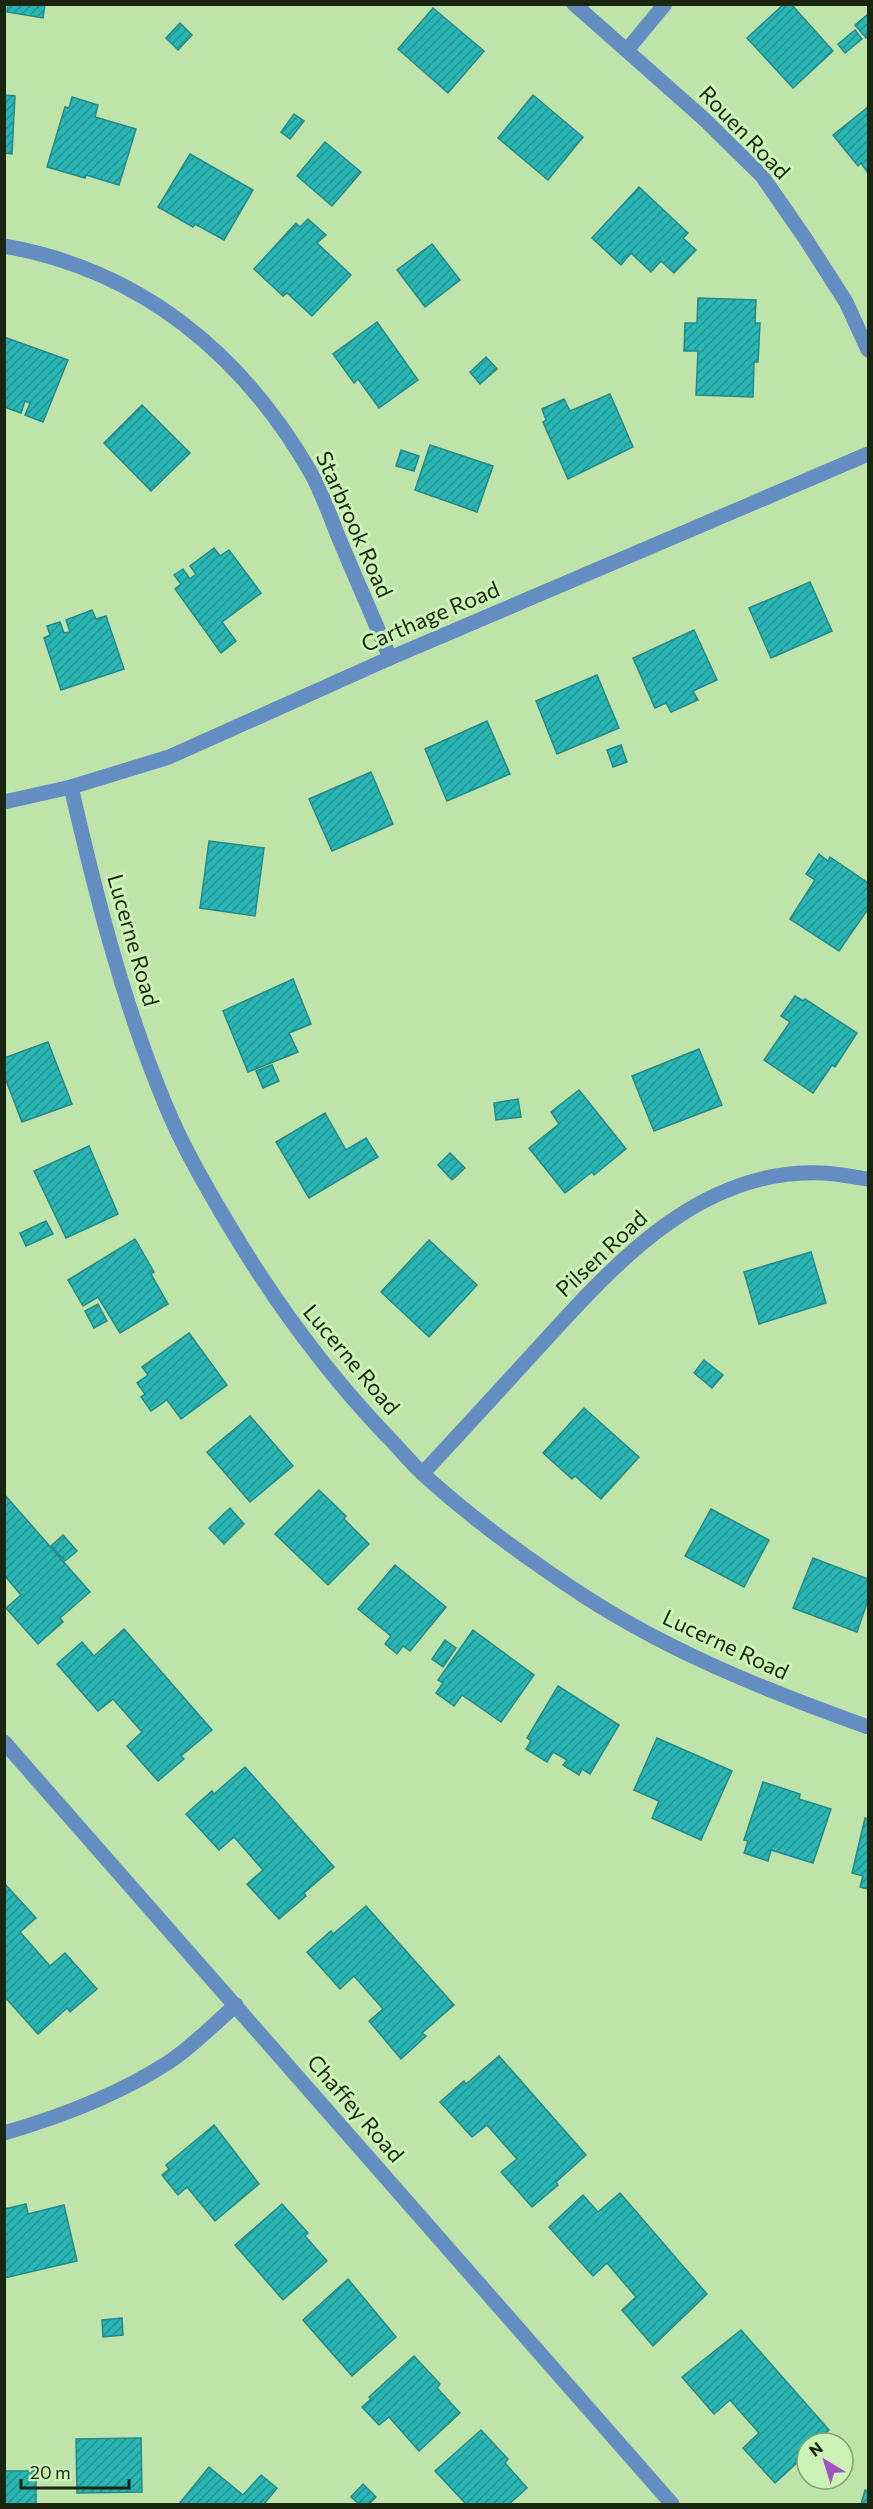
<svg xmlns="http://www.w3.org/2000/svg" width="873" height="2509" font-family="Commissioner,sans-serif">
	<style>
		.building { fill: url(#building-hatch); stroke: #258988; stroke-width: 1.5 }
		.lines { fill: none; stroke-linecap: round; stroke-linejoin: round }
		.minor { stroke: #648dc1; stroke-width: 15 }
		.labels { text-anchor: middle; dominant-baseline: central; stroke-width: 6; stroke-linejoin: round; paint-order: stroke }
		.street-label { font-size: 22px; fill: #192710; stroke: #ccf2b6 }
	</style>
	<defs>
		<pattern id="building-hatch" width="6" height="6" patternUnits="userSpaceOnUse" patternTransform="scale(1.5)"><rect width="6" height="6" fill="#2ab6b5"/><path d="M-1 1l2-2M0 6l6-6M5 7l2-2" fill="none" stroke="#239492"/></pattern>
	</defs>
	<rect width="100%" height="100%" fill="#bfe4aa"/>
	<g class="building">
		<path d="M8,4H45L43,18L7,12Z"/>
		<path d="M784,4H791L833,51L793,88L747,38Z"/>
		<path d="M433,8L484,51L448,93L398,49Z"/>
		<path d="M868,14V36L866,38L855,25Z"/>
		<path d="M180,23L192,35L178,50L166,38Z"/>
		<path d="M855,30L862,39L845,53L838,44Z"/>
		<path d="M4,95L15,96L12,154L4,153Z"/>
		<path d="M533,95L583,137L548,180L498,138Z"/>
		<path d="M72,97L98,105L95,117L136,129L119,185L86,175L85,178L47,167L65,107L69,108Z"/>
		<path d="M868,107V173L861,163L858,166L833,135Z"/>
		<path d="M294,114L304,121L290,139L281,132Z"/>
		<path d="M325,142L361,172L332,206L297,176Z"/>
		<path d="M190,154L253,190L224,240L195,224L193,227L158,207Z"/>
		<path d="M639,187L688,233L683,238L696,250L674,273L661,261L651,272L631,253L621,265L592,238Z"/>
		<path d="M308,219L326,235L317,243L351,275L312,316L287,293L283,296L254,269L296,223L300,227Z"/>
		<path d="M432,244L460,280L425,307L397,270Z"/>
		<path d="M698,298L756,300L755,323H760L758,362H754L753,397L696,395L698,351H684L685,323H697Z"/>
		<path d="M377,322L418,380L379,408L358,379L354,383L333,354Z"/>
		<path d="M4,337L68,360L43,422L25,415L30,403L25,401L21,413L4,407Z"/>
		<path d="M486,357L497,369L480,384L470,372Z"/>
		<path d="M610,394L633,447L568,479L543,422L546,420L542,409L564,399L570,411Z"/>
		<path d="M142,405L190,453L151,491L104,443Z"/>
		<path d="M430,445L493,466L477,512L415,490Z"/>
		<path d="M401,450L419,456L414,471L396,466Z"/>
		<path d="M214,548L220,556L229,550L261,593L222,622L236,641L221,653L175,589L181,584L174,575L183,569L190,579L196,574L190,566Z"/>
		<path d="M810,582L832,631L771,658L749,608Z"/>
		<path d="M92,610L96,619L106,616L124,669L61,690L44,638L50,635L47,626L60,622L64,633L70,632L66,620Z"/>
		<path d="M694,630L717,680L693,691L698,700L671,712L666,703L655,708L633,658Z"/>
		<path d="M597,675L619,728L557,754L536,701Z"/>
		<path d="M487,721L510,774L447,801L425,749Z"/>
		<path d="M621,745L627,762L613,767L607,750Z"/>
		<path d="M371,772L393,824L332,851L309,799Z"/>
		<path d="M209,841L264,848L255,916L200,908Z"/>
		<path d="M819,854L828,861L830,857L868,883V909L839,951L790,919L815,880L806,874Z"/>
		<path d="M293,979L311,1024L289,1033L298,1052L248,1072L223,1011Z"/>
		<path d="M795,996L803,1001L805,999L857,1033L835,1067L832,1065L813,1093L764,1060L790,1022L781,1016Z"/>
		<path d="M48,1042L72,1104L22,1122L4,1075V1058Z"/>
		<path d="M699,1049L722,1105L654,1131L632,1076Z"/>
		<path d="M272,1065L279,1081L263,1088L256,1071Z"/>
		<path d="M579,1090L626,1149L594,1175L592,1172L565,1193L529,1148L559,1124L551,1112Z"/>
		<path d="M518,1099L521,1117L496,1120L494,1103Z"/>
		<path d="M325,1113L346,1150L366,1138L378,1157L309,1198L276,1142Z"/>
		<path d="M89,1146L118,1214L66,1238L34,1171Z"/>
		<path d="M450,1153L465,1168L452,1180L438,1165Z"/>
		<path d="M46,1221L53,1234L26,1246L20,1233Z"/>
		<path d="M135,1239L154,1272L151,1274L168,1304L120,1333L98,1297L83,1306L68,1280Z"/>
		<path d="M429,1240L477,1285L429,1337L381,1292Z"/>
		<path d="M811,1252L826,1303L759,1324L744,1272Z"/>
		<path d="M98,1304L107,1321L94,1328L85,1311Z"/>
		<path d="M189,1333L227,1385L181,1419L167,1400L151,1411L141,1397L145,1394L137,1383L148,1375L142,1367Z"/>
		<path d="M704,1360L723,1375L712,1388L694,1373Z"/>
		<path d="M584,1408L639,1457L601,1499L575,1476L572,1479L543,1453Z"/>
		<path d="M250,1416L293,1466L250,1502L207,1452Z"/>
		<path d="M319,1490L346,1516L344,1519L369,1544L328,1585L275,1534Z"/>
		<path d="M4,1494L90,1592L60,1618L63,1622L38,1644L6,1608L21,1595L4,1575Z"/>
		<path d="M230,1508L244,1524L224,1544L209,1528Z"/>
		<path d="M711,1509L769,1540L744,1587L685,1556Z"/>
		<path d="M63,1535L77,1551L65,1561L51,1546Z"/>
		<path d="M813,1558L868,1579V1600L857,1632L793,1608Z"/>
		<path d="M395,1565L446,1607L410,1651L403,1646L397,1654L385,1644L391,1636L358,1609Z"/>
		<path d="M124,1629L212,1730L181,1756L184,1759L158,1781L127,1746L142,1732L113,1699L98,1711L57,1664L82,1642L94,1656Z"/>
		<path d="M473,1630L534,1675L501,1722L462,1695L454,1706L436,1693L443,1683L438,1680Z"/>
		<path d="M445,1640L456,1648L443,1667L432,1659Z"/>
		<path d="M558,1686L619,1725L590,1774L582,1769L579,1775L563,1765L567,1760L553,1752L547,1762L526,1749L531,1741L527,1738Z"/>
		<path d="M657,1738L732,1771L701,1840L652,1818L659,1801L634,1790Z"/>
		<path d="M245,1767L334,1867L304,1893L306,1896L279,1919L247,1884L263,1870L234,1837L219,1850L186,1814L212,1791L214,1794Z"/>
		<path d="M763,1782L800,1794L799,1799L831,1809L813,1863L771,1850L768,1861L744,1853L748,1841L744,1840Z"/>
		<path d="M865,1818L868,1819V1889L860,1887L863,1876L852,1873Z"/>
		<path d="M4,1883L36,1918L20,1932L50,1966L65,1953L97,1989L70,2012L67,2008L38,2034L4,1996Z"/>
		<path d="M366,1906L454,2005L422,2033L426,2036L401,2059L369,2021L383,2009L354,1976L340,1989L307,1952L331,1931L333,1934Z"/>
		<path d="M499,2056L586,2155L556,2182L558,2185L532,2207L501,2172L517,2159L487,2125L472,2137L440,2102L464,2081L466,2084Z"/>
		<path d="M214,2125L259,2184L215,2221L187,2187L178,2195L162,2175L169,2169L166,2165Z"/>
		<path d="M620,2193L707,2294L653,2346L622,2310L636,2297L607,2263L593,2276L549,2227L583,2195L598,2212Z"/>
		<path d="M26,2204L28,2214L64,2205L77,2261L4,2278V2209Z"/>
		<path d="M282,2204L308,2233L305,2236L327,2261L283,2300L235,2245Z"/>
		<path d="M348,2279L396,2337L352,2376L303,2320Z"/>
		<path d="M122,2318L123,2335L103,2337L102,2320Z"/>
		<path d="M741,2330L829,2430L814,2443H807V2449L796,2459L798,2462L775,2483L743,2448L759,2433L730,2400L714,2414L682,2377Z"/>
		<path d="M414,2356L440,2384L437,2388L460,2413L419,2451L389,2417L379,2425L362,2407L371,2399L369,2397Z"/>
		<path d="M481,2430L508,2459L505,2463L527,2488L509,2504H466L435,2471Z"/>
		<path d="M141,2438L142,2492L77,2493L76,2439Z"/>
		<path d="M209,2467L243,2495L261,2475L277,2488L264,2504H179Z"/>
		<rect x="4" y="2471" width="32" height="33"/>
		<path d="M363,2484L376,2497L369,2504H359L351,2497Z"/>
		<path d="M865,2490L868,2491V2504H861Z"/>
	</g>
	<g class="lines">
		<g class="minor">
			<path d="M574,4L704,119L762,176L805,238L846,302L868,350"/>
			<path d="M627,50L665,4"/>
			<path d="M4,246C142,270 243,355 311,473C322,493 330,516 338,536C355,577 373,617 390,658"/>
			<path d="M71,787C96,895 123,1004 166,1106C183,1148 207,1189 230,1227C276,1304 325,1371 387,1436C399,1448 410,1462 423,1474C469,1516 532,1562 584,1596C672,1653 770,1692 868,1727"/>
			<path d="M4,802L71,787L169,757L390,658L868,454"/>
			<path d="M423,1473C465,1428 507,1382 549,1336C621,1257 705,1167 824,1173C838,1174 854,1177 868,1179"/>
			<path d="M4,1742L672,2504"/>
			<path d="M4,2133C63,2116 118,2095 169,2062C193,2046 214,2024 236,2005"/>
		</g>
	</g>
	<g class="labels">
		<g class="street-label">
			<text transform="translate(745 132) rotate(46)">Rouen Road</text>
			<text transform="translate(355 524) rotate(66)">Starbrook Road</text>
			<text transform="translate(430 616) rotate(-23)">Carthage Road</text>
			<text transform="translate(134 940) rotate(74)">Lucerne Road</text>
			<text transform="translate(601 1253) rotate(-43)">Pilsen Road</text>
			<text transform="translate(352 1359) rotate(50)">Lucerne Road</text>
			<text transform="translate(726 1644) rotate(25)">Lucerne Road</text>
			<text transform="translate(356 2108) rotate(49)">Chaffey Road</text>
		</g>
	</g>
	<rect width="873" height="2509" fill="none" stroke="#192710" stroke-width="12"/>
	<g transform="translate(825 2461) rotate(322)"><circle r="28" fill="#ccf2b6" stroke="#84a174" stroke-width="1.5"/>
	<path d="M0-4.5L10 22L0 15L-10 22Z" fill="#a253c4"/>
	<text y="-9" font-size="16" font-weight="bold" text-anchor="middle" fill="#192710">N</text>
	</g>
	<path d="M21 2479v9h108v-9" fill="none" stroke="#192710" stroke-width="3"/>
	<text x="30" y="2479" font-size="18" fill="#192710" stroke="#ccf2b6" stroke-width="4.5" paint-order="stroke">20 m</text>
</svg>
